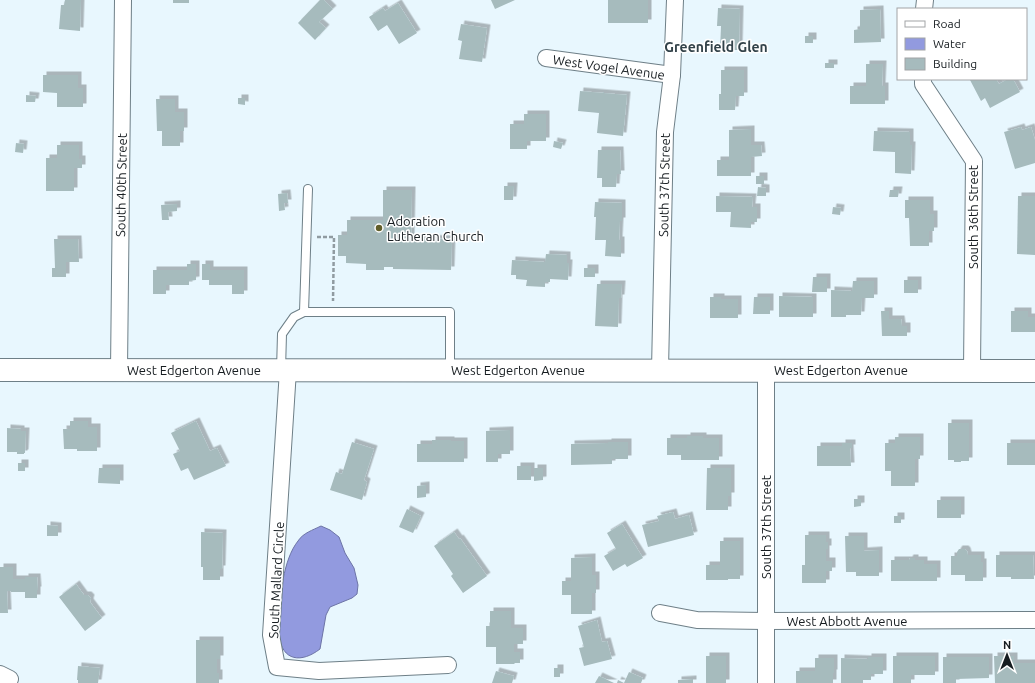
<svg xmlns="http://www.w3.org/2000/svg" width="1035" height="683" font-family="Ubuntu,sans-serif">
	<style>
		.water { fill: #929adf; stroke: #6d74a6 }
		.building { fill: #a6bbbd; filter: url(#shadow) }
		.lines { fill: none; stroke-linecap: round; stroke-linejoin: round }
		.lane-casing { stroke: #6e7f87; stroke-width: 10 }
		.street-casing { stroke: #6e7f87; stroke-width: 18 }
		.secondary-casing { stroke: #6e7f87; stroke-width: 24 }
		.path { stroke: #909ba1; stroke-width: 2.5; stroke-dasharray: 4 2; stroke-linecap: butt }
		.lane { stroke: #fff; stroke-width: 8 }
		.street { stroke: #fff; stroke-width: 16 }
		.secondary { stroke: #fff; stroke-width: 22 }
		.poi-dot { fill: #615e2a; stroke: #fff; stroke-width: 1.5 }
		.labels { text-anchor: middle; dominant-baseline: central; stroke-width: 3; stroke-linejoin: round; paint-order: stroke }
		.street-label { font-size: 13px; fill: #161c20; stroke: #fff }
		.poi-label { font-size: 13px; fill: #161c20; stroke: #fff; text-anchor: start }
		.neighbourhood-label { font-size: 14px; font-weight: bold; fill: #324249; stroke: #fff }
	</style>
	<defs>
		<filter id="shadow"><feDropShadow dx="3.5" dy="-3.5" stdDeviation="0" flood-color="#0004"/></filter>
	</defs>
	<rect width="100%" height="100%" fill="#e8f7fe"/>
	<path class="water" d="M321,526L330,530L339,537L345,553L354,568L358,585L357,594L352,598L330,607L326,615L320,649C302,663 282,662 279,635C278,630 279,625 279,620C280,596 283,560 298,541C303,533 313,530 321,526Z"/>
	<g class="building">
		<path d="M65,0H81L80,31L59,29L61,5H64Z"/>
		<rect x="173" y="0" width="16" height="3"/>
		<path d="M320,0H324L333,9L319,22L326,28L315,40L298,23Z"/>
		<path d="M491,0H515L495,9Z"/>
		<rect x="608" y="0" width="40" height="23"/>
		<path d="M398,3L417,33L399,44L387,25L378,31L369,17L383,8L385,11Z"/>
		<path d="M718,8L740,9L739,50H720L721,26H717Z"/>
		<path d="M880,9L881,42L854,43V30L860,29V10Z"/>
		<path d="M461,24L487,28L482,62L459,59L462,41L458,40Z"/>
		<rect x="805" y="36" width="8" height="7"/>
		<rect x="825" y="63" width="9" height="5"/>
		<path d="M866,64H883L882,86H885V104H850V86H866Z"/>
		<path d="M721,70H744V96H736L735,110H719V94H721Z"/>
		<path d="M43,75H78V88H83V107H57V93L43,92Z"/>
		<path d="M971,79H996L999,84L1008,79H1013L1020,92L990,108L985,98L981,101L970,80Z"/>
		<path d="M580,91L627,95L623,136L597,133L599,113L578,111Z"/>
		<path d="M26,95L36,96L35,102H26Z"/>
		<path d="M238,98H245V105L238,104Z"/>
		<path d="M156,99H175V112H184V131H180V146H162V131H157Z"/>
		<path d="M524,114H546V141H527V149H510V124H524Z"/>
		<path d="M1021,127L1022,130L1031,127L1035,140V163L1015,169L1004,132Z"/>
		<path d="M751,129V145H761L762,156L751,157V176H717V160H729V130Z"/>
		<path d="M874,131L910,132V145H912L911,174L895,173V152L873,151Z"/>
		<path d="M554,141L563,143L561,149L553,147Z"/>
		<path d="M16,143L24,144L23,153L15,152Z"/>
		<path d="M57,145H79V159H82V168H74V191H46V158H57Z"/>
		<path d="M598,150H620L621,174H617L616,187H602V178H597Z"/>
		<rect x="756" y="176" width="8" height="8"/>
		<path d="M504,186H514L513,200H504Z"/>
		<path d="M758,187L766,188V196H757Z"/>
		<path d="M383,190H412L411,238L452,239L451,270L393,269V267H384V270H366V264L346,263V256H338V235H347V220H383Z"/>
		<path d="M890,190H899L898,197H889Z"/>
		<path d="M287,193L288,203H284L285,210L279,211L278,194Z"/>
		<path d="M716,196L753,197L752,207H757V222H751V228L730,227L731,212H716Z"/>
		<path d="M1018,196H1035V255L1017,254Z"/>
		<path d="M905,200H930V214H934V231H929V246H910L909,218H905Z"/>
		<path d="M595,202L622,203V221H620L619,240H621V257L605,256L606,240H595L596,217H594Z"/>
		<path d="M177,204V211L168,212L169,220H162L161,205Z"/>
		<path d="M833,207L841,208L840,215L832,214Z"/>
		<path d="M54,239H78L79,262H66V277H52V268H55Z"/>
		<path d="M546,254L567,255V263H569L568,280L550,279V282H545V287L526,286L527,280L516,279V275H511L512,260L545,262Z"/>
		<path d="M187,264H196V280L189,281V285H166V294H153V270H187Z"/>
		<path d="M202,264H210V270H244V294H232V285H209V280H202Z"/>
		<rect x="584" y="268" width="11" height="9"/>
		<path d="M813,277H827V292H812Z"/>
		<rect x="904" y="280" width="14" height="13"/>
		<path d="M853,281H874V298H862L861,315H846V317H831V290L852,291Z"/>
		<path d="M597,284H622L621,298H619L618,327L595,326Z"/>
		<path d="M779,296L813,297V317H779Z"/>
		<path d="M710,297H721V299H738V318H710Z"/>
		<path d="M754,297H770V314H753Z"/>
		<path d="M881,311H889V319H901L902,326H907V336H882Z"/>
		<path d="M1011,311H1028V317H1035V332H1011Z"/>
		<path d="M70,421H88V427H97V451H77V449H64L63,429H70Z"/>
		<path d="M196,421L210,451L217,448L226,466L194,480L188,468L181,471L173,454L180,451L171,433Z"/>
		<path d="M948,423H969V461H961V462H954V460H948Z"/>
		<path d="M7,428L21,429V431H26L25,453H24V454H17V452H7Z"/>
		<path d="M510,430V454H498V462H486V431Z"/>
		<path d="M687,436H703V438H719V460H681V455H667V438H687Z"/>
		<path d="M895,437H920V459H915V486H891V471H885V443H895Z"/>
		<path d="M432,440H451V441H464V462H417V444H432Z"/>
		<path d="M352,442L374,449L364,480L367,482L362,500L330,490L336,472L342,474Z"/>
		<path d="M608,442H628V459H612V464L571,465V444L608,443Z"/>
		<path d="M842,443H852V448H850L851,466H817V446H842Z"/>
		<rect x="1007" y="443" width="28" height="22"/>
		<rect x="18" y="463" width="7" height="8"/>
		<rect x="517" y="466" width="14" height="14"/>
		<path d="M99,468H120V484L98,483Z"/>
		<path d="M534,468H543V480L534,481Z"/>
		<path d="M707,468H731V496H728V510H706Z"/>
		<path d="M426,485V497L417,498V486Z"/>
		<path d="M854,499H861V506L854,507Z"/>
		<rect x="937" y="500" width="24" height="18"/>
		<path d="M407,509L421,516L413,533L399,527Z"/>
		<path d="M673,512L675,519L689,515L694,535L648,547L642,525L659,521L657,516Z"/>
		<rect x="894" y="516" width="7" height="7"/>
		<path d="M622,524L643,558L627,567L625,564L613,571L604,556L616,549L607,533Z"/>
		<path d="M47,525L58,526V536H47Z"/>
		<path d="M201,532L223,533L222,569H220V580H203V567H201Z"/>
		<path d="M454,532L459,539L460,538L487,576L463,593L451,576L453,574L434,546Z"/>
		<path d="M805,535H826V542H828V549H826V561H832V571H826V583H802V565H805Z"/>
		<path d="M845,536H864V551L879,550V576H856V572H846Z"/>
		<path d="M720,541H740V579H728V580H706V565H720Z"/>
		<path d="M959,549H965L967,551L968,555H981V562H983V581H965V575H951V556H957V552Z"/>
		<path d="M996,555H1033L1034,579H1011V577H996Z"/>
		<path d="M592,557V575H596V593H592V614H571V595H562V581H571V558Z"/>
		<path d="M910,558H915V560H924V564H937V581H891V560H909Z"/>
		<path d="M0,567H13V579H25V577H37L38,590H37V598H25V592H11V591H7L8,613H0Z"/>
		<path d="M76,584L84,595H88L91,598L90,602L102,618L85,631L59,597Z"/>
		<path d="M490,611H511V628H523V644H514V652H520V663H515L514,664H496V647H486V626H490Z"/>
		<path d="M597,620L602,642L607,641L612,659L584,666L579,648L584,647L578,626Z"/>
		<path d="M196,640H220V659H217V673H219V683H196Z"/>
		<rect x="706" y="656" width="20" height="27"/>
		<path d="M893,656H935V675H911V683H893Z"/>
		<path d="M994,656H1014V663H1035V683H995Z"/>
		<path d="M868,657H883V674H871V680H863V683H841V658L868,659Z"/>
		<path d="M943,657H989V678L956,679V683H943Z"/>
		<path d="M815,658H834V673H833V683H796V671H815Z"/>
		<path d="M78,666L100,668L98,683H78V680H77Z"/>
		<rect x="554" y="668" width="6" height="9"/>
		<path d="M496,671L514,676L512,683H492Z"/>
		<path d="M629,672L643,678L641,683H617L618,680L624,683Z"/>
		<path d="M599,676L614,683H595Z"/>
		<path d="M693,679V683H678V680Z"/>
	</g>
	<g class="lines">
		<defs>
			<g id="lane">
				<path d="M304,312L308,189"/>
				<path d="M281,370L282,334L294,317L304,312H450V369"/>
			</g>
			<g id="street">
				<path d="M924,9L925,0"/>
				<path d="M546,58L672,75"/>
				<path d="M923,79V84L974,161L972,370"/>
				<path d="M119,370L123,0"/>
				<path d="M288,370L271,635L277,667L319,671L448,665"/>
				<path d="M660,370L665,132L672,75L675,0"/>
				<path d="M660,613L697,620L766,621L1035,620"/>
				<path d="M0,674L10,679"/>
				<path d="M766,683V370"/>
			</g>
			<path id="secondary" d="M0,370L1035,371"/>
		</defs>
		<use href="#lane" class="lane-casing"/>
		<use href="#street" class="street-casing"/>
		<use href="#secondary" class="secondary-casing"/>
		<path class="path" d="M317,237H334L333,301"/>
		<use href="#lane" class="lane"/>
		<use href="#street" class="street"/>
		<use href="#secondary" class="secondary"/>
	</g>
	<circle class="poi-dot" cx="379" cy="228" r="4"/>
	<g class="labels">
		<g class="street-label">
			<text transform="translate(609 67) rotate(8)">West Vogel Avenue</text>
			<text transform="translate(121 185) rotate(-89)">South 40th Street</text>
			<text transform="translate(664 185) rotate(-89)">South 37th Street</text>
			<text transform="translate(973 217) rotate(-90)">South 36th Street</text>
			<text x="194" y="370">West Edgerton Avenue</text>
			<text x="518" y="370">West Edgerton Avenue</text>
			<text x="841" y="370">West Edgerton Avenue</text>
			<text transform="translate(766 527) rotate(-90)">South 37th Street</text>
			<text transform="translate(276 580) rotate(-87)">South Mallard Circle</text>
			<text x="847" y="621">West Abbott Avenue</text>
		</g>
		<g class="poi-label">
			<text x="387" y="221">Adoration<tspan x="387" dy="15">Lutheran Church</tspan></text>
		</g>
		<g class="neighbourhood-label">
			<text x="716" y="47">Greenfield Glen</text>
		</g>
	</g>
	<rect x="897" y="8" width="130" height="72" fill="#ffffff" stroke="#a2a4a6"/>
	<rect x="905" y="21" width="20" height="6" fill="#ffffff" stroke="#a2a4a6"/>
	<text x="933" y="28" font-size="12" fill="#161c20">Road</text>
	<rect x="905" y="38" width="20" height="12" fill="#929adf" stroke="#a2a4a6"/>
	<text x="933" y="48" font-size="12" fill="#161c20">Water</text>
	<rect x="905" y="58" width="20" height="12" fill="#a6bbbd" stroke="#a2a4a6"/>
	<text x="933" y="68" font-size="12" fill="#161c20">Building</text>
	<g transform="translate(1007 655)" stroke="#ffffff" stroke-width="3" paint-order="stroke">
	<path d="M0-3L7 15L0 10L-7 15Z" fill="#161c20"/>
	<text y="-6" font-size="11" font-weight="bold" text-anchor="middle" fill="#161c20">N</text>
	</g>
</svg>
